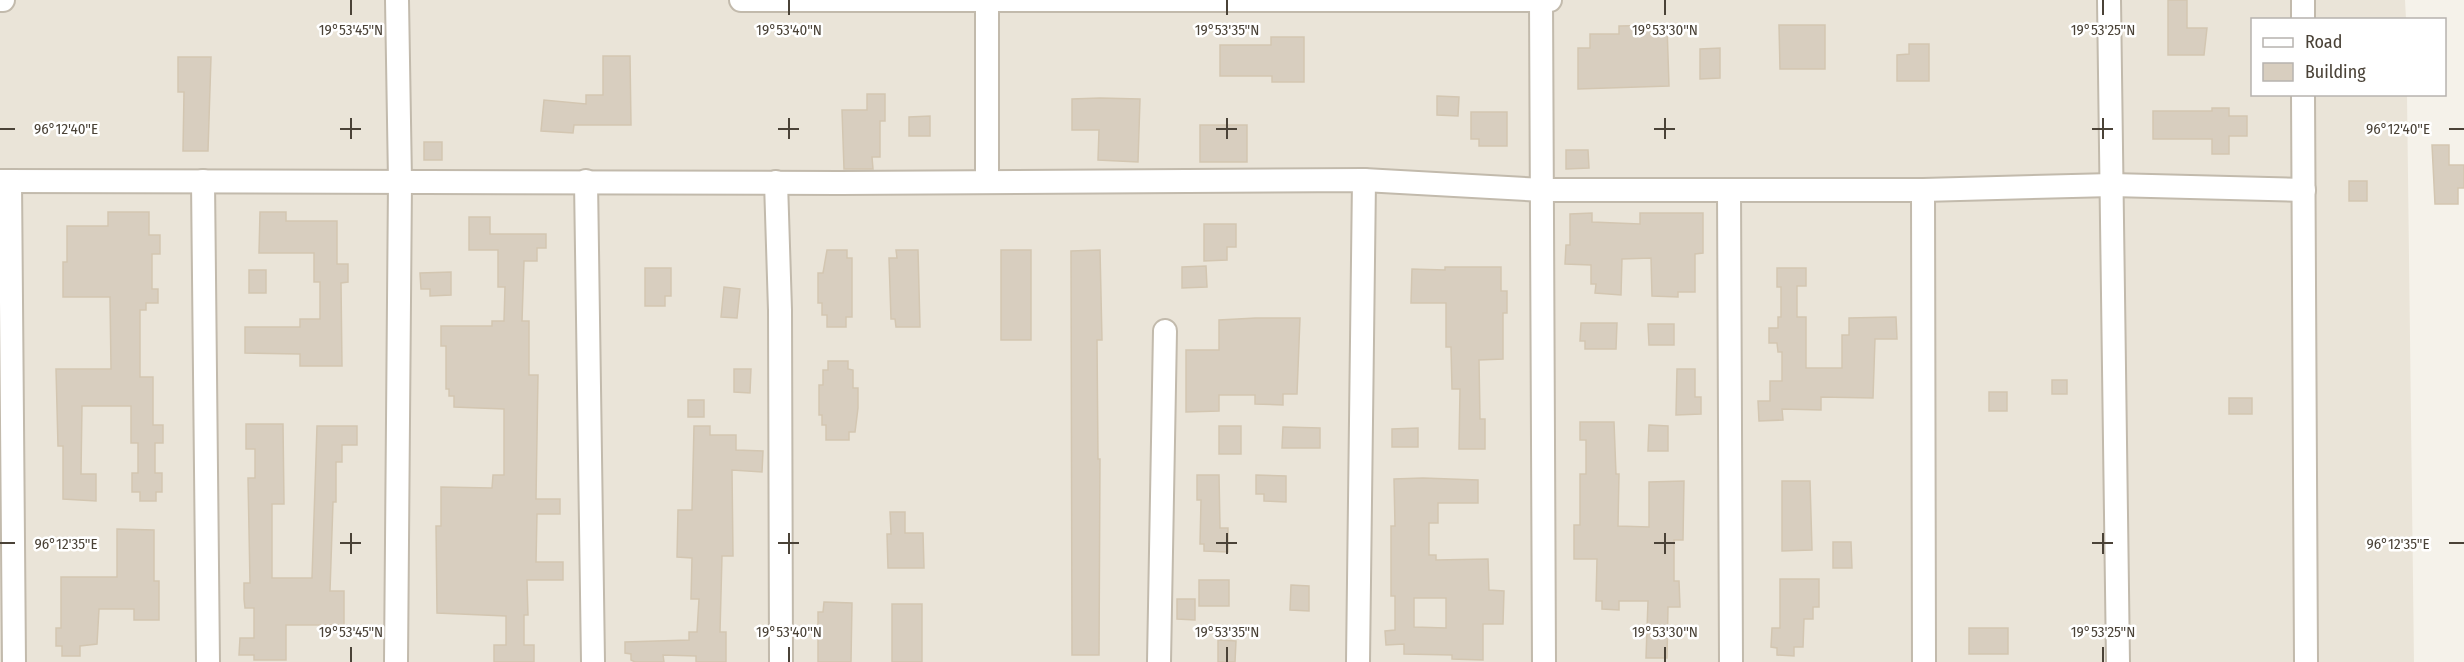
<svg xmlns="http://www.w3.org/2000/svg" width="2464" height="662" font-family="'Fira Sans Condensed',sans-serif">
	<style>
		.residential { fill: #eae4d8 }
		.building { fill: #d8cebf; stroke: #d3c6b1; stroke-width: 1.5; fill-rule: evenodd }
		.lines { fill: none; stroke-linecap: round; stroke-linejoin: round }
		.minor-casing { stroke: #c2baac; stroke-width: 26 }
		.minor { stroke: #fff; stroke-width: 22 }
		.ticks { fill: none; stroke: #4a4237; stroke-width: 2 }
		.ticks-label { font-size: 15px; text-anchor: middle; fill: #4a4237; stroke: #fff; stroke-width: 5; stroke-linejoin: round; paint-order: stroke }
	</style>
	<rect width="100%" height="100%" fill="#f5f2ea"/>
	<path class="residential" d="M0,0H2405L2406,19L2252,20V94L2407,95L2414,662H0Z"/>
	<g class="building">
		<path d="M2168,0H2187V28H2207L2204,55H2168Z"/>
		<path d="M1667,25L1669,86L1578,89V48H1590V34H1619V26Z"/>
		<path d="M1779,25H1825V69H1780Z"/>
		<path d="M1271,37H1304V82H1272V76H1220V45H1271Z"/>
		<path d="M1909,44H1929V81H1897V55L1909,54Z"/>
		<path d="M1720,48V78L1700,79V49Z"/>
		<path d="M603,56H630L631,125H574L573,133L541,131L544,100L586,104V95H603Z"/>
		<path d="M178,57H211L208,151H183L184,92H178Z"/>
		<path d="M867,94H885V121H880V157H872L873,169H844L842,110H867Z"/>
		<path d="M1437,96L1459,97L1458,116L1437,115Z"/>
		<path d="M1100,98L1140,99L1138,162L1098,160L1099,130H1072V99Z"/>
		<path d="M2212,108H2229V116H2247V136H2229V154H2212V139H2153V111H2212Z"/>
		<path d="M1471,112H1507V146H1479V139H1471Z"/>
		<path d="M930,116V136H909V117Z"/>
		<rect x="1200" y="125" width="47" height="37"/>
		<rect x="424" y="142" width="18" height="18"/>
		<path d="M2432,145H2449V165H2464V188H2458V204H2435Z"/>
		<path d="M1566,150H1588L1589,168L1566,169Z"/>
		<rect x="2349" y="181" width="18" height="20"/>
		<path d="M108,212H149V235H160V254H152V289H158V303H146V310H140V377H153V425H163V443H155V473H162V492H156V501H140V492H132V473H138V443H131V406H82L81,474H96V501L63,499V446H58L56,369H111L110,297H63V262H67V226H108Z"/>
		<path d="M260,212H286V221H337V264H348V282L341,283L342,366H300V354L245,353V327H300V319H320V282H314V253H259Z"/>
		<path d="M1592,213V222L1640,224V213H1703V253L1695,254V292H1678V297L1652,296L1651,258L1622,259L1621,295L1595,293L1596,284H1591V265L1565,264L1566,245H1570V214Z"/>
		<path d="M469,217H490V234H546V248H537V261H524L522,321H529V375H538L536,499H560V514H537L536,562H563V580H527L528,615H524V645H534V662H494V645H506V616L437,613L436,526H441V487L492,488L493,475H504V409L454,407V396H449V389H446V346H441V326H492V321H504L505,287H498V250H469Z"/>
		<path d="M1204,224H1236V247H1227V260L1204,261Z"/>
		<path d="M827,250H847V258H852V317H846V327H827V315H822V303H818V273H823Z"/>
		<path d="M896,250H918L920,327H896L895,319H891L889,258H897Z"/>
		<rect x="1001" y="250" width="30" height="90"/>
		<path d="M1100,250L1102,340H1097L1098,459H1100L1099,655H1072L1071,251Z"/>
		<path d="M1206,266L1207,287L1182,288V267Z"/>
		<path d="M1445,267H1501V291H1507V313H1503V359L1479,360L1480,419H1485V449H1459L1460,389H1452L1451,347H1446V303H1411L1412,269L1445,270Z"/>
		<path d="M645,268H671V296H665V306H645Z"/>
		<path d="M1777,268H1806V286H1797V317H1806V368H1842V335H1849V318L1896,317L1897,339H1875L1873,398L1821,397V410L1782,409L1783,420L1759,421L1758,401H1770V381H1782V352H1778L1777,343H1769V328H1778V317H1781V287H1777Z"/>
		<rect x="249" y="270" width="17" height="23"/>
		<path d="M451,272V295L430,296V289H421L420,273Z"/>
		<path d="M724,287L740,289L737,318L721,317Z"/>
		<path d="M1256,318H1300L1297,394H1283V405L1255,404V395H1219V411L1186,412V350H1219V320Z"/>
		<path d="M1581,323H1617L1616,349H1585V341H1580Z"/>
		<path d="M1648,324H1674V345H1649Z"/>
		<path d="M828,361H848V369L853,370V388H858V408L855,432H849V440H826V425H822V415H819V385H823V370H828Z"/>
		<path d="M734,369H751L750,393L734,392Z"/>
		<path d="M1677,369H1695V397H1701V414L1676,415Z"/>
		<rect x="2052" y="380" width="15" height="14"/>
		<rect x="1989" y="392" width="18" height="19"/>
		<rect x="2229" y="398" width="23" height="16"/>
		<rect x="688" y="400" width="16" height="17"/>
		<path d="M1580,422H1614L1616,474H1619L1618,526L1649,527V482L1684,481L1683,540H1674V581H1679L1680,607H1668L1667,658H1646L1648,601H1619V610L1602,609V601H1596L1597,559H1574V525H1580V474H1586V440H1580Z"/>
		<path d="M246,424H283L284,504H272V578H312L317,426H357V445H342V462H336V502H333L330,591H344V625H286V660H254V655H239L240,638H254V608H245L244,599V583H250L248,478H255V449H246Z"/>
		<path d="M1649,425L1668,426V451H1648Z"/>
		<path d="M694,426H710V435H736V450L763,451L762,472L732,470L733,556H722L720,632H726V662H696V656L663,655L664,662H635L631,660V654L625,653V642L689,640V632H697L699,599H691L692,558L677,557L678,510H692Z"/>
		<rect x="1219" y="426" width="22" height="28"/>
		<path d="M1283,427L1320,428V448H1282Z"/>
		<path d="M1418,428V447H1392V429Z"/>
		<path d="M1197,475H1219L1220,528H1228V552L1204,551V544H1200L1201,500H1197Z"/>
		<path d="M1256,475L1286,476V502L1264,501V494H1256Z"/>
		<path d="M1423,478L1478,480V503H1438V523H1429V555H1436V560L1488,559L1489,590L1504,591L1503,624H1483V660L1452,659V655L1404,654V644L1386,645L1385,631L1395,630V596H1391V526H1395L1394,479ZM1414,598H1446V628L1414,627Z"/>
		<path d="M1782,481H1810L1812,550L1782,551Z"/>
		<path d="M890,512H905V533H923L924,568H888L887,534H891Z"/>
		<path d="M117,529L154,530V581H159V620H134V609H99L97,644L80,646V656H62V646H56V628H61V577H117Z"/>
		<path d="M1833,542H1851L1852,568H1833Z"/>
		<path d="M1780,579H1819V607H1813V619H1804L1803,647H1794V656L1777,655V648L1771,647L1772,628H1780Z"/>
		<rect x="1199" y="580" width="30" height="26"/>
		<path d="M1291,585L1309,586V611L1290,610Z"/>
		<path d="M1177,599H1195V620L1177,619Z"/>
		<path d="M824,602L852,603L851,662H818V612H823Z"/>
		<rect x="892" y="604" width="30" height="58"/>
		<rect x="1969" y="628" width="39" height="26"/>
		<path d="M1218,640L1236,641L1235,662H1218Z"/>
	</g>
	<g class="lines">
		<defs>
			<g id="minor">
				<path d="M0,0H3"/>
				<path d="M741,0H1550"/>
				<path d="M987,0V182"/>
				<path d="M1541,0L1544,662"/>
				<path d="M2109,0L2118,662"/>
				<path d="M2303,0V20"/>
				<path d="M2303,94L2306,662"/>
				<path d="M0,181L840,183L1364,180L1543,190H1923L2112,185L2304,190"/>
				<path d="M10,181L14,662"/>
				<path d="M203,181L208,662"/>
				<path d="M586,181L593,662"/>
				<path d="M776,182L780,310L781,662"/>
				<path d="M1729,190L1731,662"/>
				<path d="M1923,190L1924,662"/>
				<path d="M396,662L400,181L397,0"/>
				<path d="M1159,662L1165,331"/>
				<path d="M1358,662L1364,180"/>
			</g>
		</defs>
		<use href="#minor" class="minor-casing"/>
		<use href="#minor" class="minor"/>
	</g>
	<path class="ticks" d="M351,0V15M789,0V15M1227,0V15M1665,0V15M2103,0V15M351,118V139M789,118V139M1227,118V139M1665,118V139M2103,118V139M0,129H15M340,129H361M778,129H799M1216,129H1237M1654,129H1675M2092,129H2113M2449,129H2464M351,533V554M789,533V554M1227,533V554M1665,533V554M2103,533V554M0,543H15M340,543H361M778,543H799M1216,543H1237M1654,543H1675M2092,543H2113M2449,543H2464M351,647V662M789,647V662M1227,647V662M1665,647V662M2103,647V662"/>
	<g class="ticks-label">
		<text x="351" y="35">19°53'45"N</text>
		<text x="789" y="35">19°53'40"N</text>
		<text x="1227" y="35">19°53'35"N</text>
		<text x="1665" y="35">19°53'30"N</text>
		<text x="2103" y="35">19°53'25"N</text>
		<text x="2398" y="134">96°12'40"E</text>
		<text x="66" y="134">96°12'40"E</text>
		<text x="2398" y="549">96°12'35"E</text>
		<text x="66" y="549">96°12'35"E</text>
		<text x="351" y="637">19°53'45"N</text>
		<text x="789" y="637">19°53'40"N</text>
		<text x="1227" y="637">19°53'35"N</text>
		<text x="1665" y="637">19°53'30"N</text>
		<text x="2103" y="637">19°53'25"N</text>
	</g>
	<rect x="2251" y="18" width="195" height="78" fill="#ffffff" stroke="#b7b3af" stroke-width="1.5"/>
	<rect x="2263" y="38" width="30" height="9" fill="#ffffff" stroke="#b7b3af" stroke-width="1.5"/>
	<text x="2305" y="48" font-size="18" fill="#4a4237">Road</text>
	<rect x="2263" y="63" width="30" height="18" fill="#d8cebf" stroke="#b7b3af" stroke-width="1.5"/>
	<text x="2305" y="78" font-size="18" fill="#4a4237">Building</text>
</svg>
